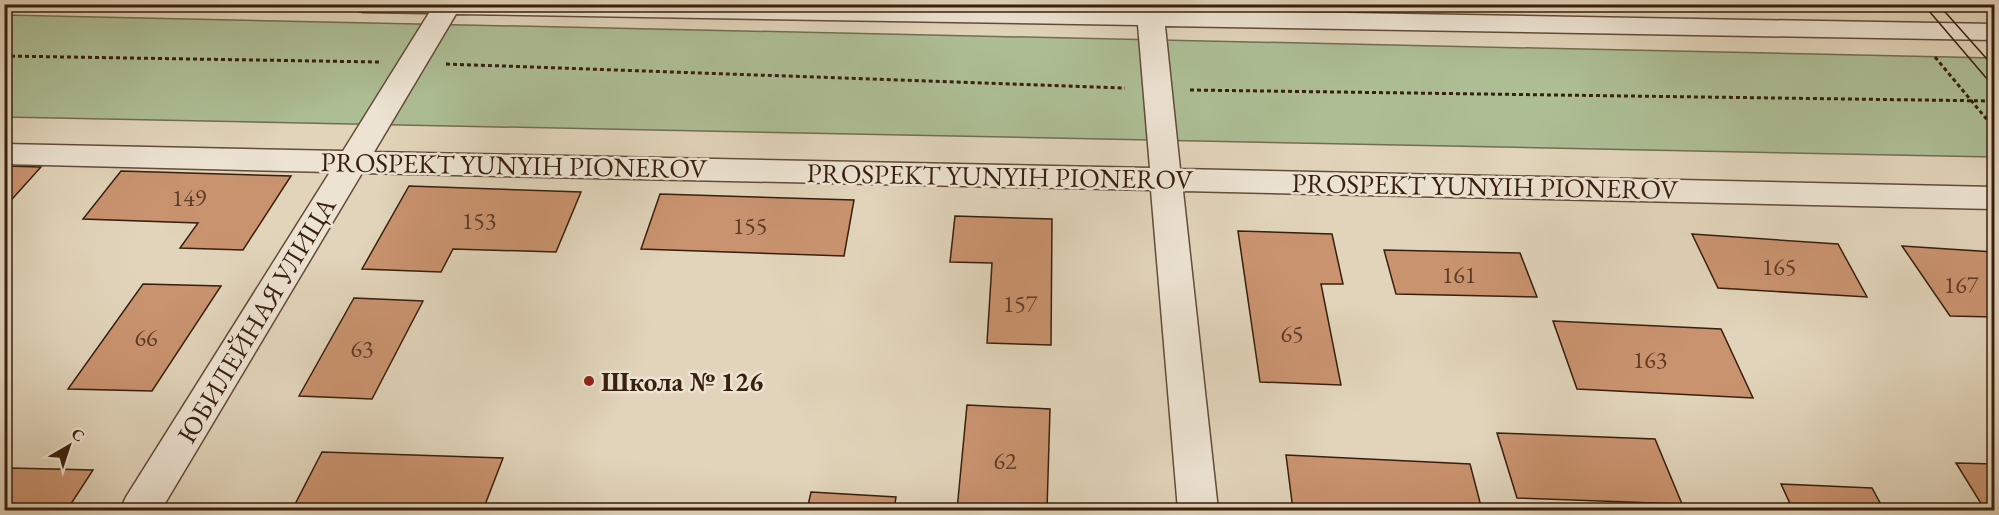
<svg xmlns="http://www.w3.org/2000/svg" width="1999" height="515" font-family="'EB Garamond',serif">
	<style>
		.green { fill: #adbe95; stroke: #736e51; stroke-width: 1.5 }
		.building { fill: #c9936f; stroke: #391f0d; stroke-width: 1.5 }
		.lines { fill: none; stroke-linecap: round; stroke-linejoin: round }
		.minor-casing { stroke: #634c38; stroke-width: 3 }
		.path { stroke: #391f0d; stroke-width: 3; stroke-dasharray: 4 3; stroke-linecap: butt }
		.minor { fill: #ece3d2; fill-rule: evenodd }
		.tram { stroke: #391f0d; stroke-width: 1.5 }
		.poi-dot { fill: #8f2418; stroke: #ece3d2; stroke-width: 2 }
		.labels { text-anchor: middle; dominant-baseline: central; stroke-width: 5; stroke-linejoin: round; paint-order: stroke }
		.number-label { font-size: 24px; fill: #5d3c26 }
		.street-label { font-size: 27px; fill: #391f0d; stroke: #ece3d2 }
		.poi-label { font-size: 27px; font-weight: bold; fill: #391f0d; stroke: #ece3d2; text-anchor: start }
	</style>
	<rect width="100%" height="100%" fill="#e1d4ba"/>
	<filter id="stains"><feTurbulence type="fractalNoise" baseFrequency=".00333" numOctaves="4"/><feColorMatrix values="0 0 0 0 .2 0 0 0 0 .09 0 0 0 0 .02 0 0 0 .5 -.17"/></filter>
	<radialGradient id="worn" r=".72"><stop offset=".6" stop-color="#630" stop-opacity="0"/><stop offset="1" stop-color="#630" stop-opacity=".3"/></radialGradient>
	<path class="green" d="M5,15L1994,58V157L5,117Z"/>
	<g class="building">
		<path d="M4,166L41,167L4,208Z"/>
		<path d="M121,171L291,176L243,250L180,248L198,223L83,219Z"/>
		<path d="M409,186L581,192L556,252L453,249L441,272L362,269Z"/>
		<path d="M660,194L854,200L844,256L641,249Z"/>
		<path d="M955,216L1052,219L1051,345L987,343L992,263L950,262Z"/>
		<path d="M1238,231L1332,234L1343,284H1321L1341,385L1260,382Z"/>
		<path d="M1692,234L1838,244L1867,297L1718,288Z"/>
		<path d="M1902,246L1994,252V317L1950,316Z"/>
		<path d="M1384,250L1520,253L1537,297L1396,294Z"/>
		<path d="M143,284L221,286L152,391L68,389Z"/>
		<path d="M354,298L423,301L372,399L299,396Z"/>
		<path d="M1553,321L1721,329L1753,398L1577,389Z"/>
		<path d="M967,405L1050,409L1047,510H957Z"/>
		<path d="M1497,433L1655,439L1682,504L1517,498Z"/>
		<path d="M322,452L503,458L483,510H292Z"/>
		<path d="M1286,455L1470,464L1482,510H1293Z"/>
		<path d="M1956,463L1994,464V510H1985Z"/>
		<path d="M10,468L93,470L67,510H4V476Z"/>
		<path d="M1781,484L1872,488L1884,510H1793Z"/>
		<path d="M811,492L896,497L894,510H807Z"/>
	</g>
	<g class="lines">
		<defs>
			<path id="minor" d="M350,4H862L1136,9V4H1162L1163,10L1994,24V40L1165,26L1180,169L1994,187V209L1183,191L1218,510H1178L1151,190L362,173L161,510H120L126,497L330,172L4,164V144L343,151L429,13L363,12L354,10ZM456,14L1138,25L1150,168L374,152Z"/>
		</defs>
		<use href="#minor" class="minor-casing"/>
		<g class="path">
			<path d="M4,56L379,62"/>
			<path d="M1935,57L1994,128"/>
			<path d="M446,64L1125,88"/>
			<path d="M1190,90L1994,101"/>
		</g>
		<use href="#minor" class="minor"/>
		<g class="tram">
			<path d="M1923,4L1994,87"/>
			<path d="M1938,4L1994,67"/>
		</g>
	</g>
	<circle class="poi-dot" cx="589" cy="381" r="6"/>
	<g class="labels">
		<g class="number-label">
			<text x="189" y="197">149</text>
			<text x="479" y="220">153</text>
			<text x="750" y="225">155</text>
			<text x="1779" y="266">165</text>
			<text x="1459" y="274">161</text>
			<text x="1961" y="284">167</text>
			<text x="1020" y="303">157</text>
			<text x="1292" y="333">65</text>
			<text x="146" y="337">66</text>
			<text x="362" y="348">63</text>
			<text x="1650" y="359">163</text>
			<text x="1005" y="460">62</text>
		</g>
		<g class="street-label">
			<text transform="translate(514 165) rotate(1)">PROSPEKT YUNYIH PIONEROV</text>
			<text transform="translate(1000 176) rotate(1)">PROSPEKT YUNYIH PIONEROV</text>
			<text transform="translate(1485 186) rotate(1)">PROSPEKT YUNYIH PIONEROV</text>
			<text transform="translate(256 320) rotate(-59)">ЮБИЛЕЙНАЯ УЛИЦА</text>
		</g>
		<g class="poi-label">
			<text x="601" y="381">Школа № 126</text>
		</g>
	</g>
	<rect width="1999" height="515" fill="none" stroke="#e1d4ba" stroke-width="24"/>
	<rect x="6" y="6" width="1987" height="503" fill="none" stroke="#391f0d" stroke-width="3"/>
	<rect x="12" y="12" width="1975" height="491" fill="none" stroke="#391f0d" stroke-width="1.5"/>
	<g transform="translate(69 446) rotate(39)" stroke="#ece3d2" stroke-width="4.5" paint-order="stroke">
	<path d="M0-4.5L10 22L0 15L-10 22Z" fill="#391f0d"/>
	<text y="-9" font-size="16" font-weight="bold" text-anchor="middle" fill="#391f0d">С</text>
	</g>
	<rect width="100%" height="100%" filter="url(#stains)"/>
	<rect width="100%" height="100%" fill="url(#worn)"/>
</svg>
